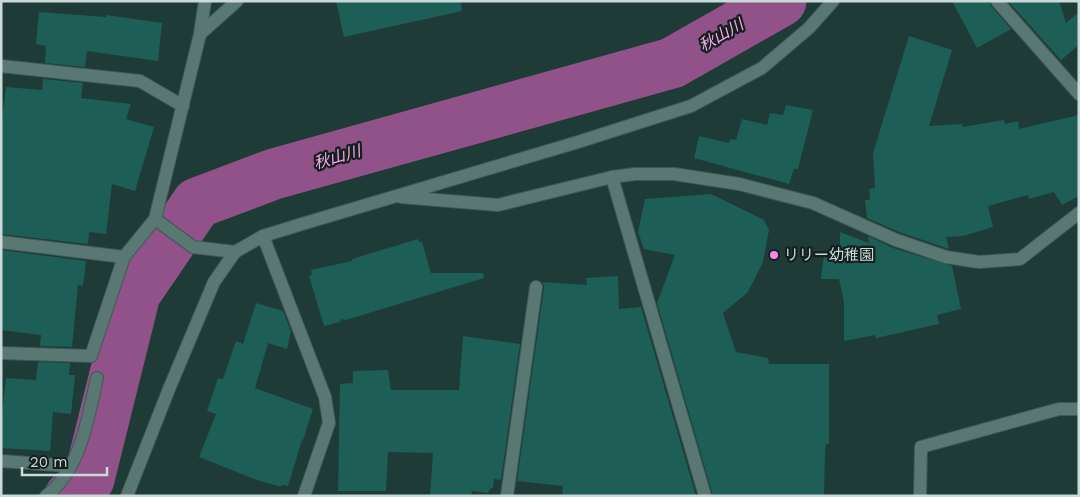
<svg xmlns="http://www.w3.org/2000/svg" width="1080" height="497" font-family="'Work Sans','Noto Sans JP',sans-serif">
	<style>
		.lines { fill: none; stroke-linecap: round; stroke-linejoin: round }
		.river { stroke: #905288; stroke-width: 51 }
		.building { fill: #1d5e57 }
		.street-casing { stroke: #405956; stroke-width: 14 }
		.street { stroke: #5a7873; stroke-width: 12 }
		.poi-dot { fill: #f888ea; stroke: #13201e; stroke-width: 2 }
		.labels { text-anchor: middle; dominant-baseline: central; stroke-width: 4.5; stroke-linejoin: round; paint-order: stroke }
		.poi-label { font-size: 15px; fill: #cadad8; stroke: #13201e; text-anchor: start }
		.water-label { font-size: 16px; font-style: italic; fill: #fea7f2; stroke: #13201e }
	</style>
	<rect width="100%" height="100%" fill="#1f3b37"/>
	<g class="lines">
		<path class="river" d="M70,496L89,479L135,294L197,203L274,174L672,63L781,1"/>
	</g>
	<g class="building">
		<path d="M336,1H461L462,11L344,37Z"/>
		<path d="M952,1H989L991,6L1011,29L977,48Z"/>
		<path d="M1008,1H1059L1066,23L1079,12V45L1061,60Z"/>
		<path d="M39,12L106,17V15L162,23L158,61L87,51L85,67L45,63L46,46L36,44Z"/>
		<path d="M909,36L952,50L929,126L962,124L963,127L1004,120L1005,124L1018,121L1019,129L1079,115V196L1062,205L1054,192L1029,199L1028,195L988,206L993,227L963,236L946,237L949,249L899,232L867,218L865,200H870L869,189L875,188L873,153Z"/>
		<path d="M43,79L83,83L81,98L131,104L126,119L154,127L135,191L112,184L106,234L89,232L88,244L1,234V129L6,87L42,90Z"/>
		<path d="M786,105L813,110L798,169H794L789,184L694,158L699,136L729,143L730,139L736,140L742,119L767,125L770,113L783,115Z"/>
		<path d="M711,194L764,220L769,230L763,262L754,280L747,293L723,313L736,352L768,358L769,364H829V444H826L825,451L824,496H713L657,303L675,255L644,249L638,232L645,199Z"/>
		<path d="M840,232L869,243L868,236L893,248L952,266L961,309L937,315L939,324L876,338L875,335L844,341V302L839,279H821L824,255H840Z"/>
		<path d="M418,239L419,242H422L431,273H483L484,278L346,320L341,319L340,322L324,326L309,276L312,275L311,270L352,261V259Z"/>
		<path d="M1,250L86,261L83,286L78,285L72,347L40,346L41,335L1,330Z"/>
		<path d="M618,276L619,309L641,307L696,496H562L563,486L517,481L544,288L543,282L587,285L586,278Z"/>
		<path d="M256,303L283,311L291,331L287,349L268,343L255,388L313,409L303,440H302L288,486L282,485L281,487L254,479L199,457L216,414L207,411L218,378L223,379L236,341L243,344Z"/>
		<path d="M463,336L520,344L501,480L494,479L493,488L490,489L488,493L472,491L471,496H430L433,453L388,452L386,491H338L340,384L353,383V371L388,370L391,390H459Z"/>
		<path d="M38,362L70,363L69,375H75L71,414L53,412L50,451L1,448V423L6,378L36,380Z"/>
	</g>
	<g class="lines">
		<defs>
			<g id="street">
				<path d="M997,1L1079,94"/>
				<path d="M200,34L237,1"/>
				<path d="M1,66L140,81L183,106"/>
				<path d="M401,197L498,205L612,177"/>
				<path d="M155,219L193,247L235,252"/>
				<path d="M263,236L325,397L329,423L304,496"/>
				<path d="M1,242L124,257"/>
				<path d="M1,353L91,356L124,257L155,219L200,34L205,1"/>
				<path d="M1,461L70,466"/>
				<path d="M46,496C81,469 88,418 97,378"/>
				<path d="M127,496L169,389L214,282L235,252L263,236L302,224L578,142L691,106L762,68L809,28L833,1"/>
				<path d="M507,496L536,287"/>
				<path d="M705,496L612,177L635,174H674L739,184L813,203L896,240L946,257L979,262L1020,259L1079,213"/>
				<path d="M920,496L921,447L1059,409H1079"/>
			</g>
		</defs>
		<use href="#street" class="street-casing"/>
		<use href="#street" class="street"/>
	</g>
	<circle class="poi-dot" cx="774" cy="255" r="5"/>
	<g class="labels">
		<g class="poi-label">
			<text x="784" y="255">リリー幼稚園</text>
		</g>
		<g class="water-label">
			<text transform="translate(721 35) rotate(-30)">秋山川</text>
			<text transform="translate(337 157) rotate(-16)">秋山川</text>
		</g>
	</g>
	<rect width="1080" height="497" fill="none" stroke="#cadad8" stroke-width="5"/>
	<path d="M22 467v8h85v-8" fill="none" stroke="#cadad8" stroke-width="2.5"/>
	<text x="30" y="467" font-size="15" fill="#cadad8" stroke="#13201e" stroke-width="4" paint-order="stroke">20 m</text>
</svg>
